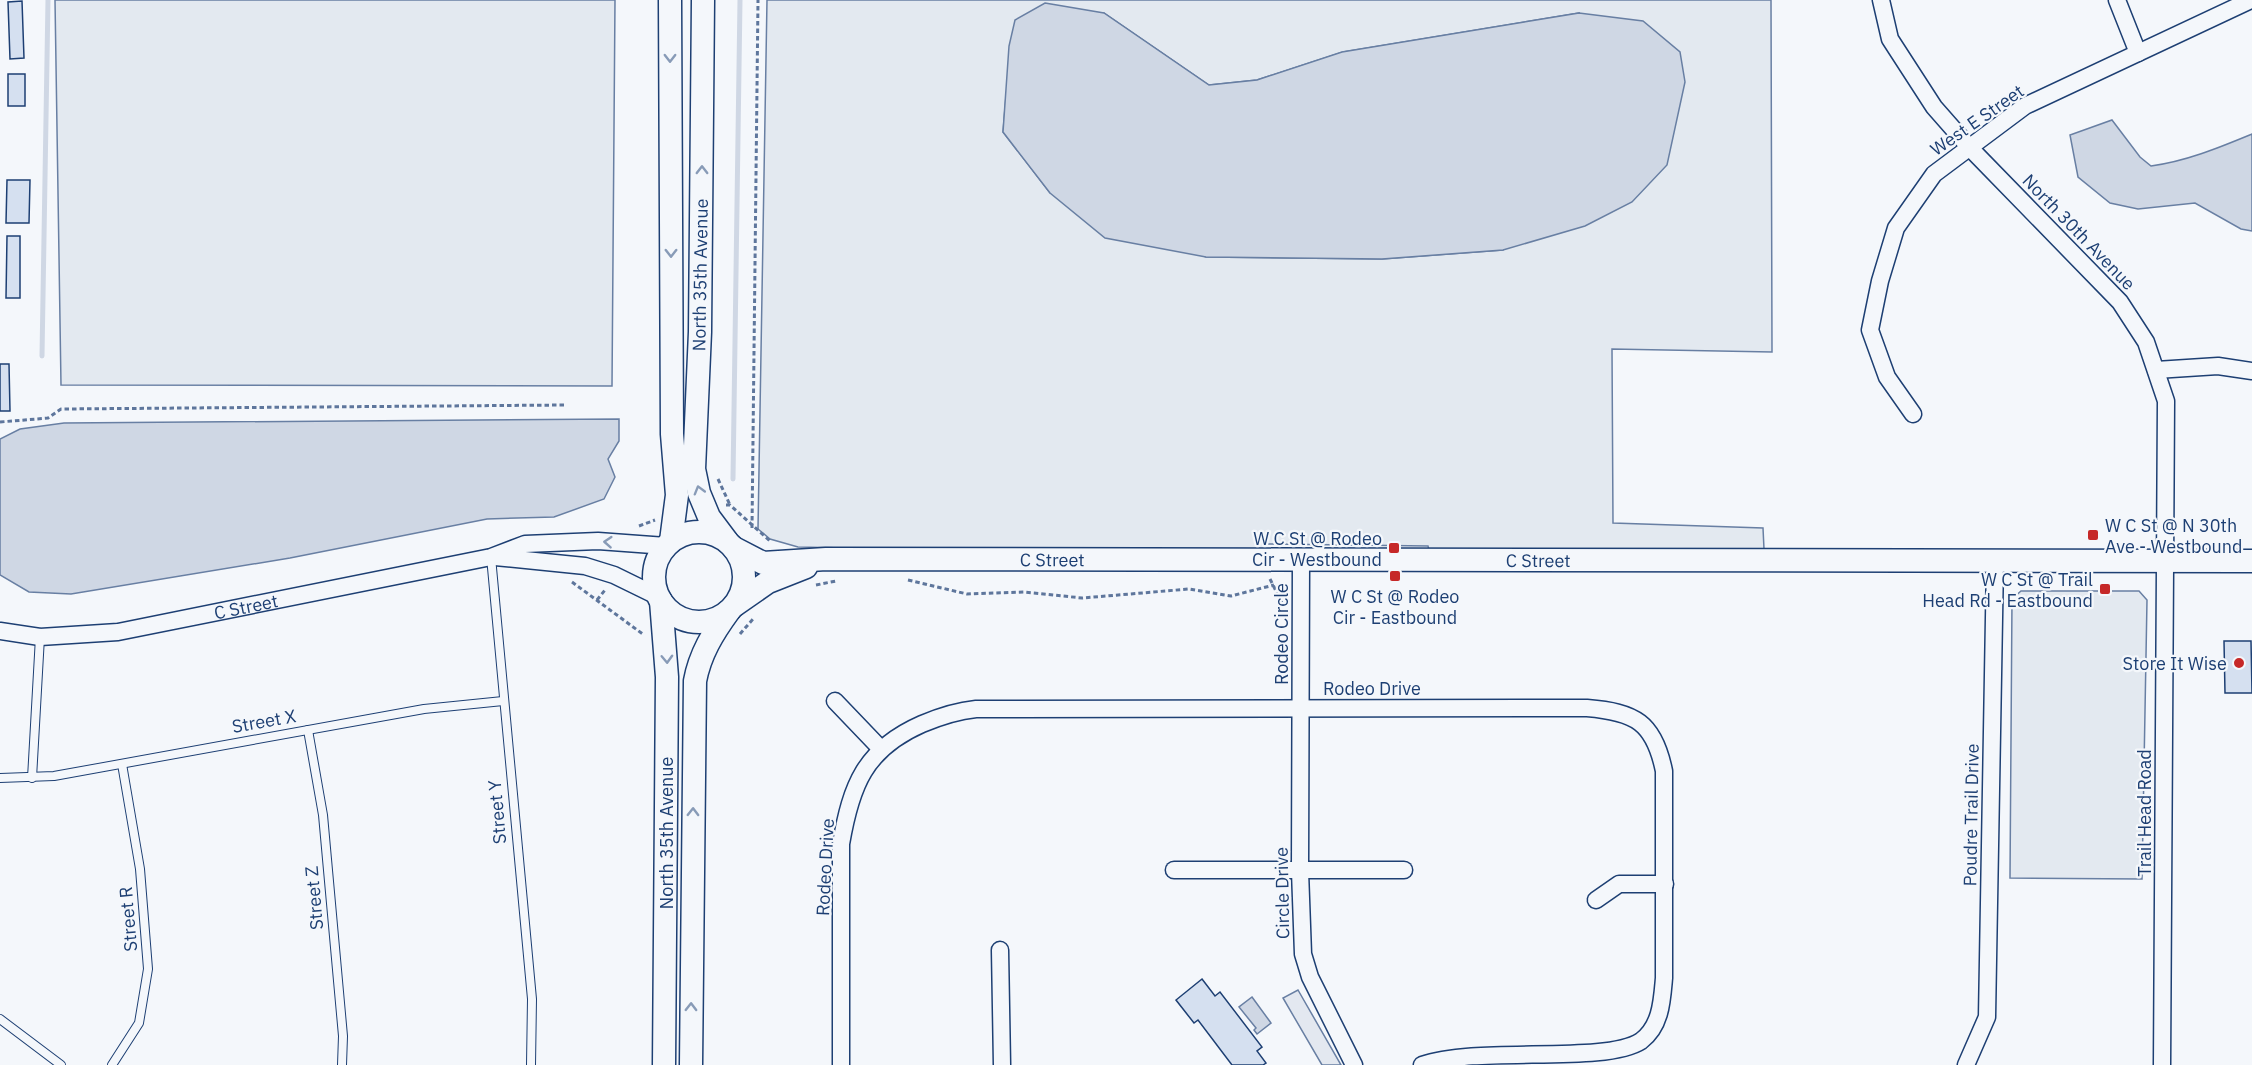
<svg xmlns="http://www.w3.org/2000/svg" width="2252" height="1065" font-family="'IBM Plex Sans',sans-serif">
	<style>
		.green { fill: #e3e9f0; stroke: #687fa3; stroke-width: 1.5; fill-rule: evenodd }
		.parking { fill: #e3e8f0; stroke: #687fa3; stroke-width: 1.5 }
		.water { fill: #cfd7e4; stroke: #687fa3; stroke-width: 1.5 }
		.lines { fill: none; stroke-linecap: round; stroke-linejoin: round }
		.stream { stroke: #cfd7e4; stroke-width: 5 }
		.building { fill: #d5e0f0; stroke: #1d3f73; stroke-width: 1.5 }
		.lane-casing { stroke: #1d3f73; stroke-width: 10 }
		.street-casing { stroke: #1d3f73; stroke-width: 19 }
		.secondary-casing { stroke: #1d3f73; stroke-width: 25 }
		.path { stroke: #5e769c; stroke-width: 3; stroke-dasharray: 4.5 3; stroke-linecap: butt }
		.lane { stroke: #f4f7fb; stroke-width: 8 }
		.street { stroke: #f4f7fb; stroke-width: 16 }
		.secondary { stroke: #f4f7fb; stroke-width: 22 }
		.oneway { stroke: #889bb7 }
		.poi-dot { fill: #c62828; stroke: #f4f7fb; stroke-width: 2 }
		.labels { text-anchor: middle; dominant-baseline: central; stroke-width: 4.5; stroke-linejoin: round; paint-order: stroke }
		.street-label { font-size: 18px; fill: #1d3f73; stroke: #f4f7fb }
		.poi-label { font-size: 18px; fill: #1d3f73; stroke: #f4f7fb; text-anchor: end }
	</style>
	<rect width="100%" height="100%" fill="#f4f7fb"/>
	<g class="green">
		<path d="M55,0H615L612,386L61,385Z"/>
		<path d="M767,0H1771L1772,352L1612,349L1613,523L1763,528L1764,549L1429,550L1428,546L1265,544V551H992L798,547L770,539L758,529ZM1104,13L1209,85L1257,80L1343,52L1579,13L1503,250L1382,259L1206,257L1050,193L1003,132L1006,96Z"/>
		<path d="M2021,591H2139L2147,600L2142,879L2010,878L2012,599Z"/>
	</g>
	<path class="parking" d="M1298,990L1341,1065H1322L1283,998Z"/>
	<g class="water">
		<path d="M1045,3L1104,13L1209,85L1257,80L1342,52L1579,13L1643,21L1680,52L1685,82L1667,165L1632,202L1585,226L1503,250L1382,259L1206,257L1105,238L1050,193L1003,132L1009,46L1015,20Z"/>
		<path d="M2112,120L2140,157L2151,166C2187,161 2218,148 2252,134V231L2241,229L2195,203L2138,209L2110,203L2078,177L2070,135Z"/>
		<path d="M619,419V441L608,459L615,477L604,499L554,517L487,519L290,558L71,594L29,592L0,575V439L20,429L64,423Z"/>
		<path d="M1252,997L1271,1023L1257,1034L1254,1030L1256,1028L1239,1007Z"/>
	</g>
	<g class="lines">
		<g class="stream">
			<path d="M42,356L48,0"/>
			<path d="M733,479L740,0"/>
		</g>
	</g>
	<g class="building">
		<path d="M22,1L24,58L10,59L8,2Z"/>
		<rect x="8" y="74" width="17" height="32"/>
		<path d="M7,180H30L29,223H6Z"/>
		<path d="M7,236H20V298H6Z"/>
		<path d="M0,364H9L10,411H0Z"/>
		<path d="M2224,641H2251L2252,693H2225Z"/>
		<path d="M1202,979L1215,996L1220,992L1262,1047L1257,1051L1266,1063L1263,1065H1232L1198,1020L1194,1023L1176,1000Z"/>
	</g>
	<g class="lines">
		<defs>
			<g id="lane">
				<path d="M491,557L532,999L531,1065"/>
				<path d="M308,730L323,815L343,1036L342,1065"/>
				<path d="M0,778L54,776L424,709L503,701"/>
				<path d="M32,778L40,637"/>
				<path d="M0,1019L61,1065"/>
				<path d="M112,1065L139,1023L148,969L140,869L122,764"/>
			</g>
			<g id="street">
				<path d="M1881,0L1890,39L1934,107L1970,148L2120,302L2146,342L2166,401L2162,1065"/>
				<path d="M2117,0L2138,53"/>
				<path d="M2156,370L2218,366L2252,371"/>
				<path d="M1913,414L1887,377L1870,330L1880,281L1896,228L1934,174L2025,106L2251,0"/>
				<path d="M495,557L585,566L614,575L659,597"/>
				<path d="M1301,560L1300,871L1303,954L1310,977L1354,1065"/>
				<path id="s1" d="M0,631L40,637L118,632L491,557L525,544L598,541L666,546"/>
				<path d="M835,701L880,748"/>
				<path d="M1174,870H1404"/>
				<path d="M1596,900L1619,884H1665"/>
				<path d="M1000,950L1002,1065"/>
				<path d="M841,1065V844C851,785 865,749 922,724C941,716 956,711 976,709L1587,708C1635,712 1654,722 1664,771V978C1662,1001 1661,1026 1641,1041C1604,1065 1478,1045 1422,1065"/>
				<path d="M1966,1065L1987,1017L1995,561"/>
			</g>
			<g id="secondary">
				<path d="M670,0L672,434L677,495L671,541"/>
				<path d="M703,0L700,332L694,469L699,493L709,517L727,541"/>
				<circle cx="699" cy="577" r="45"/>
				<path id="s2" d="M734,548L763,563L826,559L2252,561"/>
				<path d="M661,601L667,677L664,1065"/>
				<path d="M735,605L768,582L806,567"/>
				<path d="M691,1065L695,681C700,654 713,633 729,611"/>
			</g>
		</defs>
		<use href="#lane" class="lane-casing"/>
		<use href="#street" class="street-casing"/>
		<use href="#secondary" class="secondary-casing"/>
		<g class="path">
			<path d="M0,422L48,418L61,409L565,405"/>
			<path d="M718,479L730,505"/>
			<path d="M726,505H730L771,542"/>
			<path d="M639,526L655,520"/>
			<path d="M752,528L758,0"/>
			<path d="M1270,579L1283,605"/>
			<path d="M908,580L967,594L1024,592L1082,598L1189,589L1231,596L1274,585"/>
			<path d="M572,582L644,635"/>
			<path d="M816,585L836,581"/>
			<path d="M597,600L605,590"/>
			<path d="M740,634L753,619"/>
		</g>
		<use href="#lane" class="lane"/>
		<use href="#street" class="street"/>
		<use href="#secondary" class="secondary"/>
	</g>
	<defs><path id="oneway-chevron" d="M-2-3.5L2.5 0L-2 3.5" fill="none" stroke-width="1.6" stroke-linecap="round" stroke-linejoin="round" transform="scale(1.5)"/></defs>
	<g class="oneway">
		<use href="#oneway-chevron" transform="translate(670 58) rotate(90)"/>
		<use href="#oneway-chevron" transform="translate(702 170) rotate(-90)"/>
		<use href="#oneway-chevron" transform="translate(671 253) rotate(90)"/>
		<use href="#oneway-chevron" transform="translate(699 490) rotate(-106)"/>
		<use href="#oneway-chevron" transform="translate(608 542) rotate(-176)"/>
		<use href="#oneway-chevron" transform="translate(667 659) rotate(88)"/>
		<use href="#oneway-chevron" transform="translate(693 812) rotate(-89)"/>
		<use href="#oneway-chevron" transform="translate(691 1007) rotate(-89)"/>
	</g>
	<g class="poi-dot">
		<rect x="2087" y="529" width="12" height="12" rx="3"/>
		<rect x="1388" y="542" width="12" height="12" rx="3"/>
		<rect x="1389" y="570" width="12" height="12" rx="3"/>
		<rect x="2099" y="583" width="12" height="12" rx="3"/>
		<circle cx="2239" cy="663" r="6"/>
	</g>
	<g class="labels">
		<g class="street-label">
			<text transform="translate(1977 120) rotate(-35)">West E Street</text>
			<text transform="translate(2079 232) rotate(46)">North 30th Avenue</text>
			<text transform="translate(700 275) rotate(-89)">North 35th Avenue</text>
			<text stroke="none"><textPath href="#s2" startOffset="322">C Street</textPath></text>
			<text stroke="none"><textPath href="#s2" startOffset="808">C Street</textPath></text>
			<text stroke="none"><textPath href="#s1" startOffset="249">C Street</textPath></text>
			<text transform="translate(1281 634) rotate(-90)">Rodeo Circle</text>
			<text x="1372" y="688">Rodeo Drive</text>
			<text transform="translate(264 721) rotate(-10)">Street X</text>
			<text transform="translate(497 812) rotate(-95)">Street Y</text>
			<text transform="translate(2144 813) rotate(-90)">Trail Head Road</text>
			<text transform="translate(1971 815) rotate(-89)">Poudre Trail Drive</text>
			<text transform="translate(666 833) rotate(-90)">North 35th Avenue</text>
			<text transform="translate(825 867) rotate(-87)">Rodeo Drive</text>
			<text transform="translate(1282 893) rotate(-91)">Circle Drive</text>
			<text transform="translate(314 898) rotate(-95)">Street Z</text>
			<text transform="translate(128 919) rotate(-95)">Street R</text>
		</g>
		<g class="poi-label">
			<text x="2105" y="525" text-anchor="start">W C St @ N 30th<tspan x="2105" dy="21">Ave - Westbound</tspan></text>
			<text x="1382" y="538">W C St @ Rodeo<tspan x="1382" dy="21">Cir - Westbound</tspan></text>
			<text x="2093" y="579">W C St @ Trail<tspan x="2093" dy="21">Head Rd - Eastbound</tspan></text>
			<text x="1395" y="596" text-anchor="middle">W C St @ Rodeo<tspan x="1395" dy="21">Cir - Eastbound</tspan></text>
			<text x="2227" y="663">Store It Wise</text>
		</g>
	</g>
</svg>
